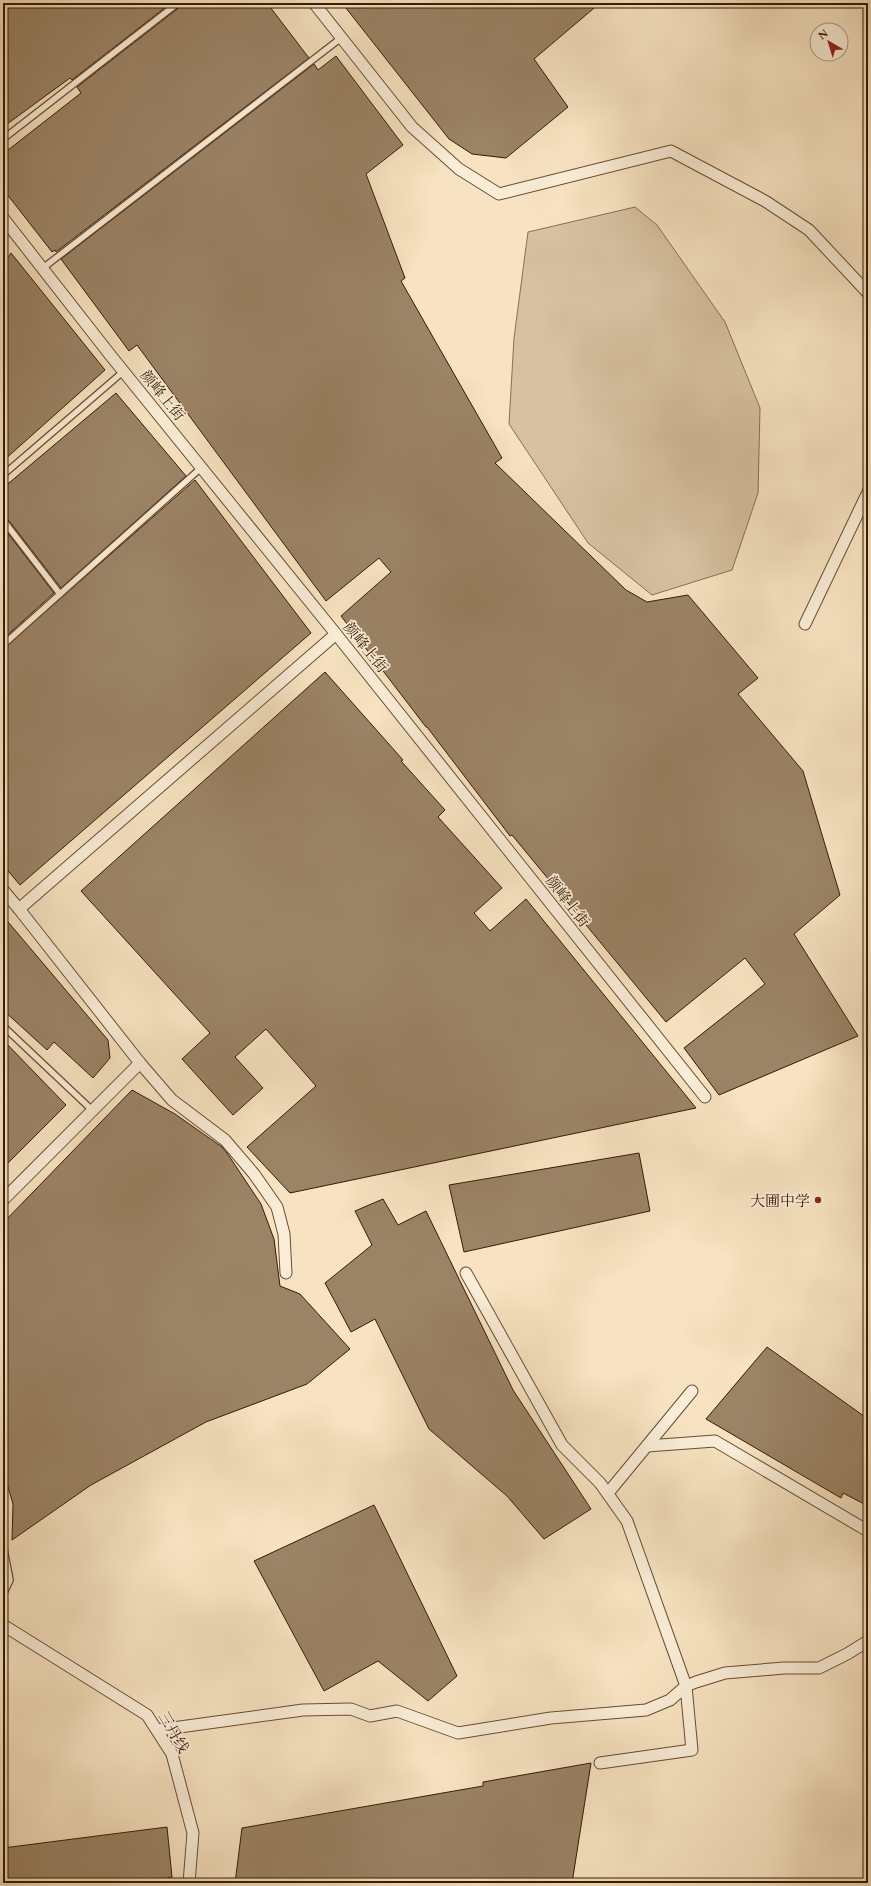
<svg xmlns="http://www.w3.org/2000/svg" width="871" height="1886" font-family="'EB Garamond','Noto Serif SC',serif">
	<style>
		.green { fill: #d7c1a1; stroke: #886e52 }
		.building { fill: #9b8366; stroke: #381a04 }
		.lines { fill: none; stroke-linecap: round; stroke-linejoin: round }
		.service-casing { stroke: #684c33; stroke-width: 8 }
		.minor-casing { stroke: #684c33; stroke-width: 13 }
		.service { stroke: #faedd7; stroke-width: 5.5 }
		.minor { stroke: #faedd7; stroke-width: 11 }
		.poi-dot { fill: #8f2418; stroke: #faedd7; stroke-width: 1.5 }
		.labels { text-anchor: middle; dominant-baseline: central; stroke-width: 3.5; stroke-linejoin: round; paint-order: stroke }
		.street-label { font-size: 15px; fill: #381a04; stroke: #faedd7 }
		.poi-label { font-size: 15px; fill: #381a04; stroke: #faedd7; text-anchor: end }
	</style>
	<rect width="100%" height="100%" fill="#f7e3c1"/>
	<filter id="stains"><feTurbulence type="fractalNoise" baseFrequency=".005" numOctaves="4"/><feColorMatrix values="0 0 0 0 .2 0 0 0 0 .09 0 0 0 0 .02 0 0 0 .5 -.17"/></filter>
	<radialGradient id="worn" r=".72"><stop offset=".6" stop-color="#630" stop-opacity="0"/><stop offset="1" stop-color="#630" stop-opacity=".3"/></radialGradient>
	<path class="green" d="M635,207L657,225L725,322L760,408L758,493L732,570L652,595L588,543L509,424L514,338L528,232Z"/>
	<g class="building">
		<path d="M3,3H171L72,80L70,78L3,127Z"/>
		<path d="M182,3H267L309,58L56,252L55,250L52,252L3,189V154L81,93L77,87L181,6Z"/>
		<path d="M342,3H600L534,59L568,107L506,158L472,154L449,139Z"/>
		<path d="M336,56L403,145L366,174L405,278L401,281L502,458L495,463L626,590L647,602L688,595L758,678L738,694L803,771L840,895L794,934L858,1036L719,1095L684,1048L765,984L745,958L666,1022L512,835L510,836L427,727H426L341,616L391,572L379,558L326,601L137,345L129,351L61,259L314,64L318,70Z"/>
		<path d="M11,253L105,370L3,461V265Z"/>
		<path d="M116,393L186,476L61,588L6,517L3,516V488Z"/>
		<path d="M195,480L311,633L20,885L3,865V649Z"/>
		<path d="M3,527L54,593L3,639Z"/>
		<path d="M325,672L403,760L401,761L445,810L438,817L502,888L474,913L490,931L526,899L696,1108L290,1193L247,1147L316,1086L266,1029L235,1057L263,1088L233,1115L182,1059L210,1033L81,891Z"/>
		<path d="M3,916L108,1040L110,1058L93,1078L54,1042L47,1050L3,1010Z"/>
		<path d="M3,1040L66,1105L3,1168Z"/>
		<path d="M132,1090L175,1114L222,1147L227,1153L261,1204L274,1239L280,1286L300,1294L350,1349L307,1384L206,1422L91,1485L12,1540L13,1504L3,1470V1223Z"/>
		<path d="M639,1153L650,1211L464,1252L449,1185Z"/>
		<path d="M383,1199L398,1225L426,1211L513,1390L591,1509L544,1539L507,1496L429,1429L375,1319L351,1332L325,1283L372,1245L355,1211Z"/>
		<path d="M767,1347L868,1419V1506L843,1493L841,1498L706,1419Z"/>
		<path d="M374,1505L457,1676L428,1701L378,1661L324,1691L254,1561Z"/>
		<path d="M591,1763L572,1883H235L242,1828L483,1786V1782Z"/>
		<path d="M167,1827L172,1877L147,1883H3V1848Z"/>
	</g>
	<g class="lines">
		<defs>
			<g id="service">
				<path d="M3,139L178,3"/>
				<path d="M43,268L341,38"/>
				<path d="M3,475L124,371"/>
				<path d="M3,520L60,594"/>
				<path d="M3,645L202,467"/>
				<path d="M3,1026L92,1110"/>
				<path d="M3,1544L10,1580L3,1595"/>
			</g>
			<g id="minor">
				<path d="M314,3L412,127L459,169L499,194L671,151L765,201L809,230L868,293"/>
				<path d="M3,218L111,356L336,634L705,1097"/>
				<path d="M805,624L868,492"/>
				<path d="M3,890L19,909"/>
				<path d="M3,1200L140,1063"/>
				<path d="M286,1273L284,1234L277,1207L254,1174L225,1140L172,1100L140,1063L19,909L336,634"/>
				<path d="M466,1273L562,1445L600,1483L627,1521L686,1686L692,1750L600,1763"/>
				<path d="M647,1446L715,1441L868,1531"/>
				<path d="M608,1493L692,1391"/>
				<path d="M3,1625L147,1715L172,1754L193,1833L189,1883"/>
				<path d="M158,1730L303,1710L351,1709L370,1716L397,1711L458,1733L551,1718L646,1710L670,1700L686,1686L696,1682L725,1673L784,1668H819L847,1654L868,1641"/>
			</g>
		</defs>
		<use href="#service" class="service-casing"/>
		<use href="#minor" class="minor-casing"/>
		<use href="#service" class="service"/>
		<use href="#minor" class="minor"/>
	</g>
	<circle class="poi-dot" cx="818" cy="1200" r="4"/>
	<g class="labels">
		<g class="street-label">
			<text transform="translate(163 395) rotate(51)">颜峰上街</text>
			<text transform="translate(366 647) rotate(51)">颜峰上街</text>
			<text transform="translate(568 901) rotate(52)">颜峰上街</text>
			<text transform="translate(174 1732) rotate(60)">三丹线</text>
		</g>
		<g class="poi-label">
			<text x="810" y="1200">大圃中学</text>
		</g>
	</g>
	<rect width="871" height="1886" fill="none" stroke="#f7e3c1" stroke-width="16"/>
	<rect x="4" y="4" width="863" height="1878" fill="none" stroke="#381a04" stroke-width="2"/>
	<rect x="8" y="8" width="855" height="1870" fill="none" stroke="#381a04"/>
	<g transform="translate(829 42) rotate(322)"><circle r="19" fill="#faedd7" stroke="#ac9983"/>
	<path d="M0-3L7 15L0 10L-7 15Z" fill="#8f2418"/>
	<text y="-6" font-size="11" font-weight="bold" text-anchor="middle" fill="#381a04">N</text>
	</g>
	<rect width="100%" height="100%" filter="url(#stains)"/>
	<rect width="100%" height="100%" fill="url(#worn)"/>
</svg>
